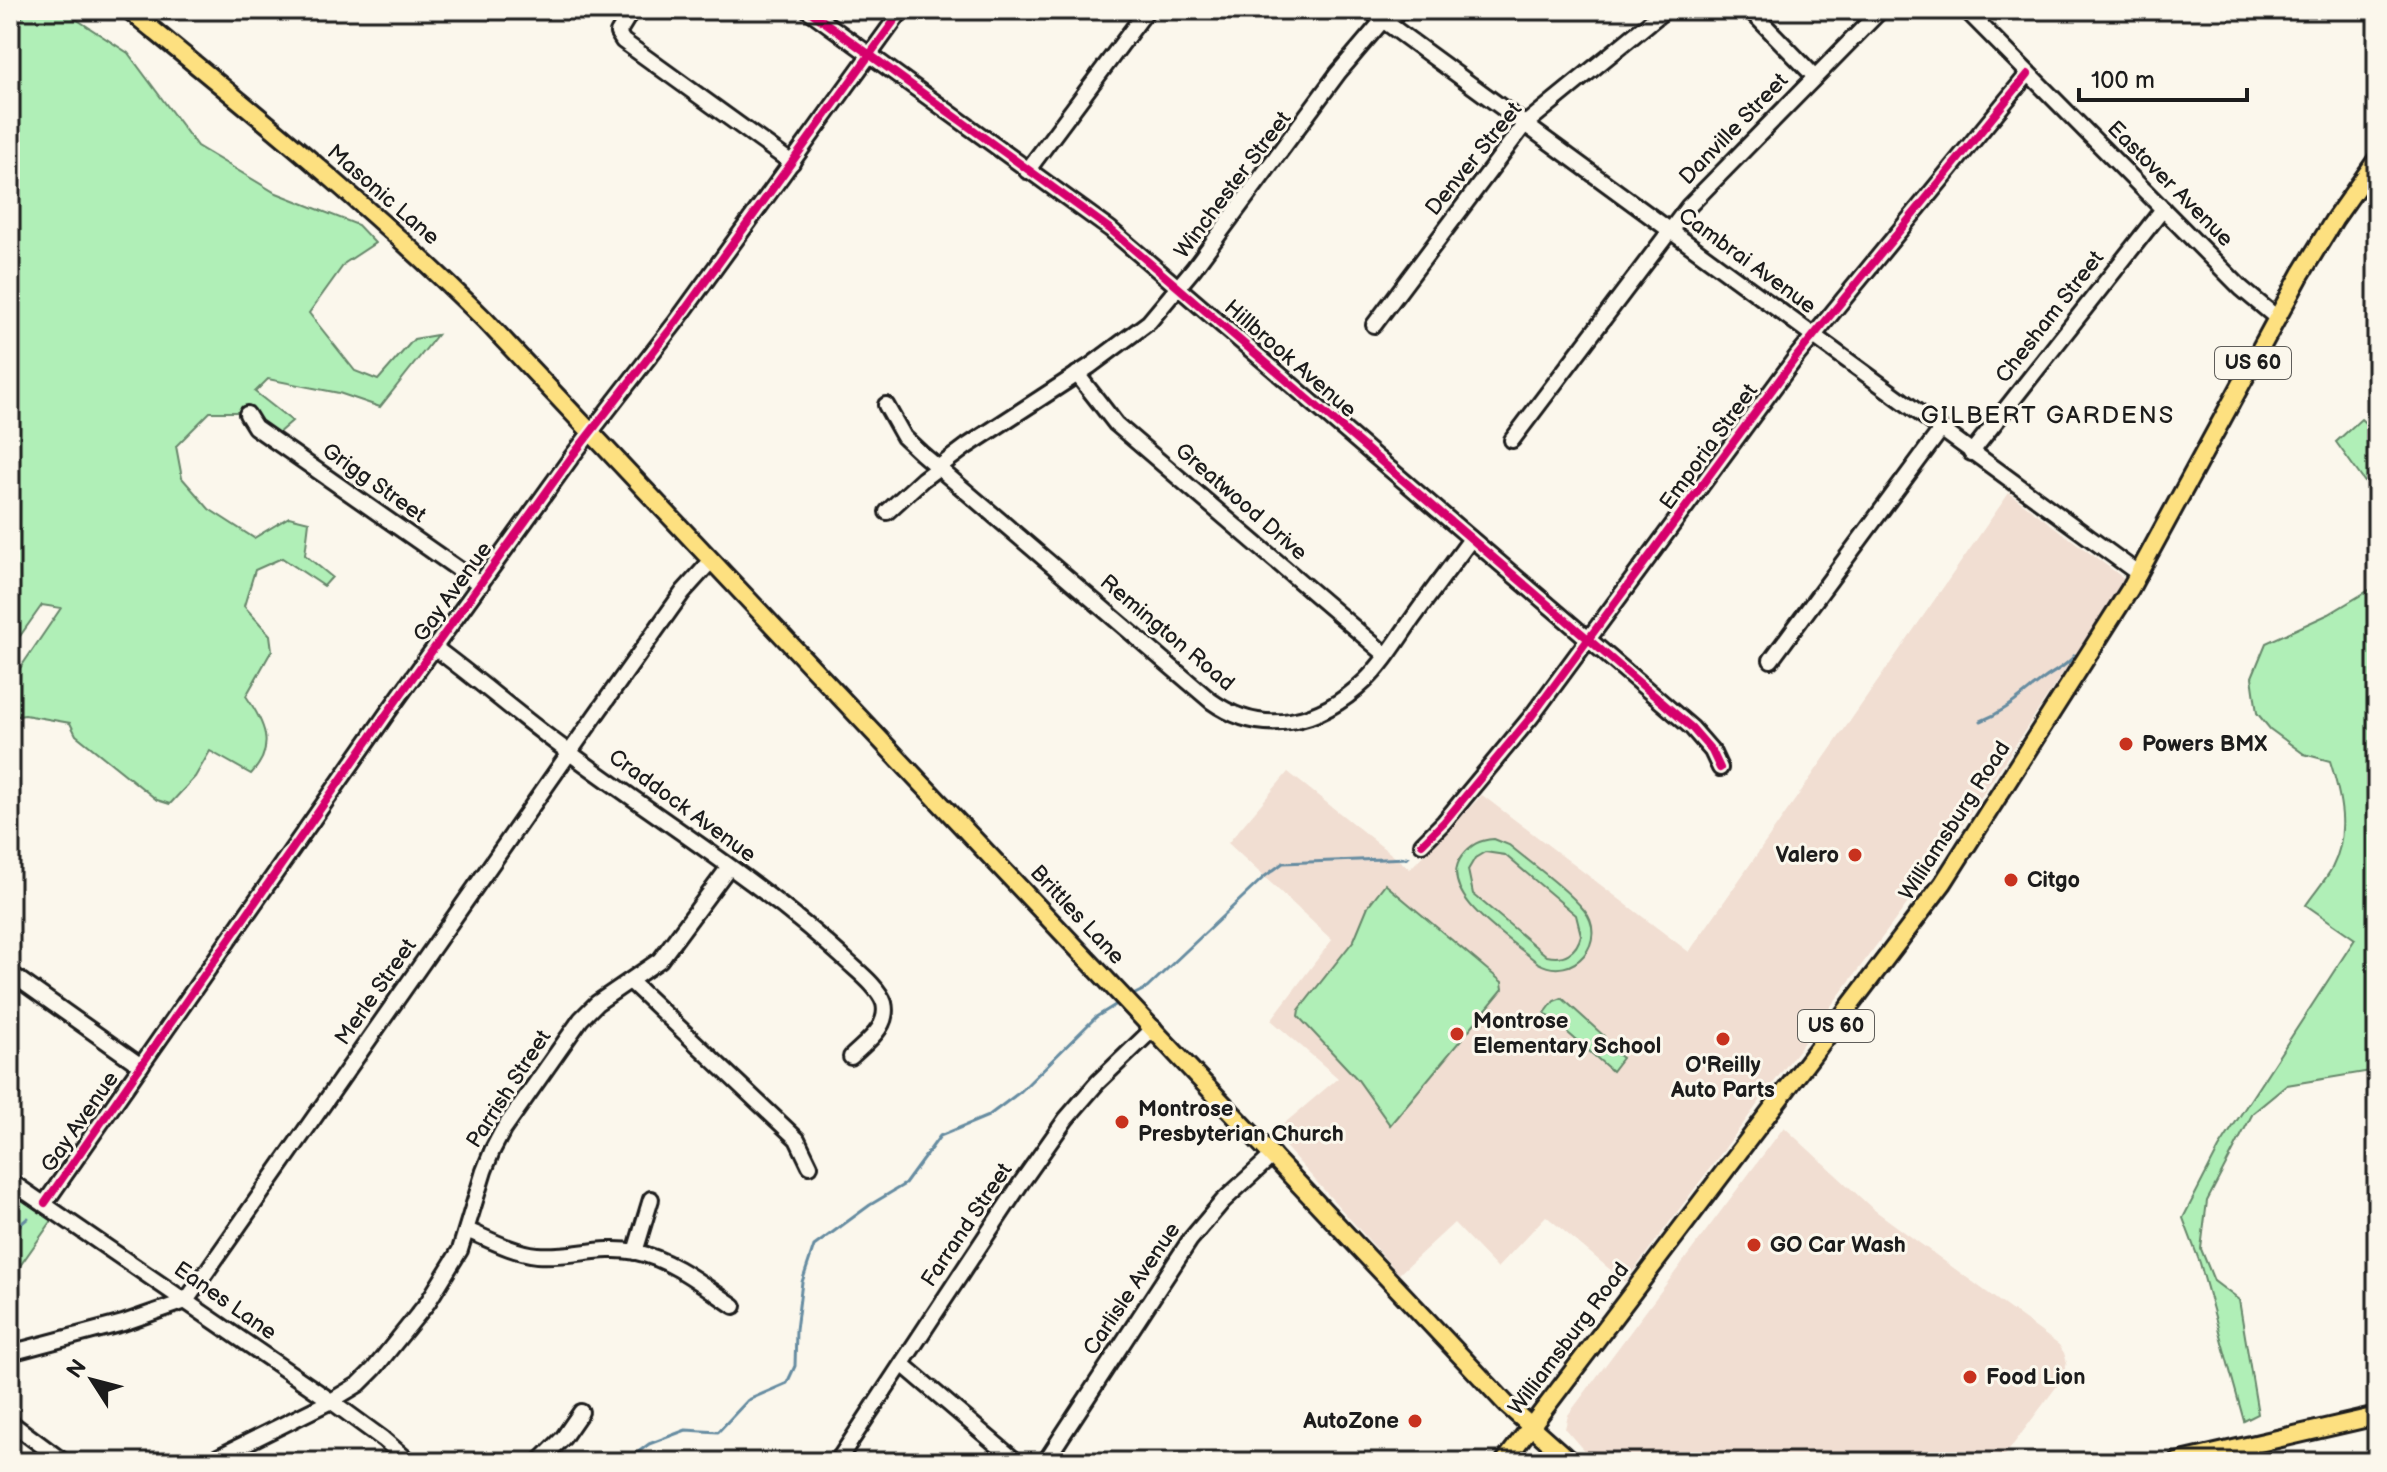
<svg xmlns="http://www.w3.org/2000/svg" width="2387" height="1472" font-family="'Balsamiq Sans',sans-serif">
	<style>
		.built { fill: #f1ded2 }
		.green { fill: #b0efb7; stroke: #66866a; stroke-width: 2; fill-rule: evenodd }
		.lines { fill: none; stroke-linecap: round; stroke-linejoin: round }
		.stream { stroke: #668ca1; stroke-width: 3 }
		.minor-casing { stroke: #1c1c1c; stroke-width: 20 }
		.major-casing { stroke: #1c1c1c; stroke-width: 22 }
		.minor { stroke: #fbf7ec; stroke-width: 14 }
		.major { stroke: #fde080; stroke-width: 16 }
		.cycleway-casing { stroke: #fbf7ec; stroke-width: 13 }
		.cycleway { stroke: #d6006c; stroke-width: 8 }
		.poi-dot { fill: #c8321e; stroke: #fbf7ec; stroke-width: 3 }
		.labels { text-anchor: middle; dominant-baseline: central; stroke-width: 6; stroke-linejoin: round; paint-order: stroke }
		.shield { fill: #fbf7ec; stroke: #5f5e5a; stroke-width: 2 }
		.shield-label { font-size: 20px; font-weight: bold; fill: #1c1c1c }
		.street-label { font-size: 22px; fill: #1c1c1c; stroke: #fbf7ec }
		.poi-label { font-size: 22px; font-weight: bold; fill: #1c1c1c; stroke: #fbf7ec; text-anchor: start }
		.neighbourhood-label { font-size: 24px; letter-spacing: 2px; fill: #1c1c1c; stroke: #fbf7ec }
	</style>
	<rect width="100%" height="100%" fill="#fbf7ec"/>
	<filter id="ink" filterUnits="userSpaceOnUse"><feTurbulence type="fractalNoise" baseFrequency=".0125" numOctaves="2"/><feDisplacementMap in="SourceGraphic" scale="16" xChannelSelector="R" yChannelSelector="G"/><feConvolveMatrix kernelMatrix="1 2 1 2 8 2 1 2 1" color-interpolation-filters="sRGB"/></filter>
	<g filter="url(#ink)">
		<g class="built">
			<path d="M2009,493L2125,579L1934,868L1625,1282L1546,1216L1497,1268L1454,1223L1399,1274L1273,1133L1338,1078L1271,1020L1332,940L1228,843L1288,772L1410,869L1482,795L1689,952Z"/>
			<path d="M1784,1127L1873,1209L2059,1345L2064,1353L2067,1363L2060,1382L2000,1462H1594L1565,1429L1568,1415Z"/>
		</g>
		<g class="green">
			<path d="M27,10H62L128,53L197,146L274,192L358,225L375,243L345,263L309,313L355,371L378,380L414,339L437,335L380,407L339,393L268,379L255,392L292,421L277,434L240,412H210L176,446L182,478L209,509L254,538L289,517L309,522L305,555L332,577L324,586L282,558L255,570L244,606L270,635L272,650L246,696C264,722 277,747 251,774L210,751L195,777L170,804L157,800L76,735L70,723L25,715L10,717V683L61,608L42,605L10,650V34Z"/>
			<path d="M2361,419L2377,434V532L2368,517L2369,488L2336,442Z"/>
			<path d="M2376,586L2377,1070L2287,1085L2253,1113L2207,1201L2201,1249L2214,1281L2239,1300L2258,1414L2244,1421L2200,1263L2183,1218L2219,1148L2355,939L2306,905C2314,893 2325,881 2332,868C2350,833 2341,796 2330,761L2304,754L2270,729L2257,713L2252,677L2266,643L2329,614Z"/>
			<path d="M1494,839L1509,845C1532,864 1566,888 1584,910C1609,940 1574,983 1538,963C1513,941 1434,894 1462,856C1471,844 1480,840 1494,839ZM1485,852L1505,855L1576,915L1581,935C1577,952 1564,960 1547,956L1473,894L1468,870L1475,858Z"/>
			<path d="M1385,884L1502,982L1503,989L1390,1125L1358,1080L1298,1016L1299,1010L1354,940L1368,906Z"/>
			<path d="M1562,998L1604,1036L1607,1046L1622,1058L1612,1071L1545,1013L1554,1001Z"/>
			<path d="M18,1195L53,1219L10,1280V1199Z"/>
		</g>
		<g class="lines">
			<g class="stream">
				<path d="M1981,721C2007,711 2023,694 2045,678C2056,670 2067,666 2075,655"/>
				<path d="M1135,994L1147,988L1264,877L1283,863L1408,858"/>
				<path d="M10,1233L28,1218"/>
				<path d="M625,1462L649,1444L686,1430L718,1432L748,1400L787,1383L795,1366L796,1330L802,1282L814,1246L870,1205L905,1184L940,1136L988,1116L1020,1092L1096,1017L1117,1004"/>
			</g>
			<defs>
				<g id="minor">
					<path d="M632,10L618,33L623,41L792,163"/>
					<path d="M808,10L1110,229L1692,728L1712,751L1720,768"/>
					<path d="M1369,10L2139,574"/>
					<path d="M1750,10L1815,77"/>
					<path d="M1966,10L2241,288L2277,318"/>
					<path d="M1027,171L1147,10"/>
					<path d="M1374,325L1524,125L1665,10"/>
					<path d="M1077,374L1116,424L1386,655"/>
					<path d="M886,405L904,437L921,453L1211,701C1263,738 1320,724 1365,681C1384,663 1398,639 1413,618C1432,591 1452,565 1471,539"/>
					<path d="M247,414L255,427L481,585"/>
					<path d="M1512,440L1688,207L1881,10"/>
					<path d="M1971,453L2163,209"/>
					<path d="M887,512L923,479L967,446L1090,366L1149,322L1194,268L1338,73L1383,20L1404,10"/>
					<path d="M435,648C481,682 524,720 570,753C663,822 763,883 848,962C860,973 879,988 884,1003C890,1027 865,1043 851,1057"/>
					<path d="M1771,660L1940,431"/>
					<path d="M1422,844L1444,822L1531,717L1797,356L2028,74"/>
					<path d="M10,973L141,1066"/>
					<path d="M630,981L797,1139L810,1166"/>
					<path d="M10,1181L331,1401L383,1439L410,1462"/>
					<path d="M45,1203L388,712L573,455L676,322L902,10"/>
					<path d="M467,1230C488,1239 514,1253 537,1255C570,1258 603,1245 636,1252C673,1260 704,1286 734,1306"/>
					<path d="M635,1252L651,1199"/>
					<path d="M10,1353L123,1323L186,1301L595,716L683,592L711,561"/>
					<path d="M902,1364L1017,1462"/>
					<path d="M10,1422L64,1462"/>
					<path d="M208,1462L331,1401L359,1384L374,1369L428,1302L460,1250L484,1171L492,1151L503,1130L581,1019L597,1003L660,960L729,867"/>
					<path d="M539,1462L563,1438L581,1412"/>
					<path d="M837,1462L1021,1183L1066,1119L1098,1082L1154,1028"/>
					<path d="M1045,1462L1190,1240L1223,1201L1273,1155"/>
				</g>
				<g id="major">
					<path d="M129,10C251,110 374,209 486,321L1507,1405L1571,1462"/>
					<path d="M1504,1462L1943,883L2130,589L2301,274L2334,220L2377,159"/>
					<path d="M2177,1462L2377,1416"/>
				</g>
			</defs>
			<use href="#minor" class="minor-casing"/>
			<use href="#major" class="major-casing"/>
			<use href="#minor" class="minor"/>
			<use href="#major" class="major"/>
			<defs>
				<g id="cycleway">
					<path d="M808,10L1110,229L1692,728L1712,751L1720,768"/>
					<path d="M1422,844L1444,822L1531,717L1797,356L2028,74"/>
					<path d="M45,1203L388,712L573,455L676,322L902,10"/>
				</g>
			</defs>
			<use href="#cycleway" class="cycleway-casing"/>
			<use href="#cycleway" class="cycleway"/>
		</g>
	</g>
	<g class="poi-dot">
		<circle cx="2126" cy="744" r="8"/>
		<circle cx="1855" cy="855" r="8"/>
		<circle cx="2011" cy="880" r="8"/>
		<circle cx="1457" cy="1034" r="8"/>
		<circle cx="1723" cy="1039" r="8"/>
		<circle cx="1122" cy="1122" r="8"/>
		<circle cx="1754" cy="1245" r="8"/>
		<circle cx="1970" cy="1377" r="8"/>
		<circle cx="1415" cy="1421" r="8"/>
	</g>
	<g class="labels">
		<g class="shield">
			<rect x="2215" y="347" width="76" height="32" rx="6"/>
			<rect x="1798" y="1010" width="76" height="32" rx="6"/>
		</g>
		<g class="shield-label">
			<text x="2253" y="363">US 60</text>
			<text x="1836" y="1026">US 60</text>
		</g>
		<g class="street-label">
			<text transform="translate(1734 129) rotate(-46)">Danville Street</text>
			<text transform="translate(1474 159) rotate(-51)">Denver Street</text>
			<text transform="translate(2170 184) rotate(45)">Eastover Avenue</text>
			<text transform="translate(1233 185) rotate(-53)">Winchester Street</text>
			<text transform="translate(383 195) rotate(41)">Masonic Lane</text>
			<text transform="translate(1747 261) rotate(36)">Cambrai Avenue</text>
			<text transform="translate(2050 317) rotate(-52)">Chesham Street</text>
			<text transform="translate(1290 359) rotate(41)">Hillbrook Avenue</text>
			<text transform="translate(1709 447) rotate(-54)">Emporia Street</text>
			<text transform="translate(374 483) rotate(35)">Grigg Street</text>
			<text transform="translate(1241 502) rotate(41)">Greatwood Drive</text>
			<text transform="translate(453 592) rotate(-54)">Gay Avenue</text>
			<text transform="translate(1167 633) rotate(40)">Remington Road</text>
			<text transform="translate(682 806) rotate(36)">Craddock Avenue</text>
			<text transform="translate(1955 821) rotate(-57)">Williamsburg Road</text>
			<text transform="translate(1077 915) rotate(47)">Brittles Lane</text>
			<text transform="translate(376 992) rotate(-55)">Merle Street</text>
			<text transform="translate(509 1089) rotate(-57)">Parrish Street</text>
			<text transform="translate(80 1122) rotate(-55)">Gay Avenue</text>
			<text transform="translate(967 1225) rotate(-56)">Farrand Street</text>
			<text transform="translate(1132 1289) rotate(-56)">Carlisle Avenue</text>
			<text transform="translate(225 1301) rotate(35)">Eanes Lane</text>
			<text transform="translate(1569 1339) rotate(-53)">Williamsburg Road</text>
		</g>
		<g class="poi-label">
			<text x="2142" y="744">Powers BMX</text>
			<text x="1839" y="855" text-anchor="end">Valero</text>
			<text x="2027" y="880">Citgo</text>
			<text x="1473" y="1021">Montrose<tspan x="1473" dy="25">Elementary School</tspan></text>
			<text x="1723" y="1065" text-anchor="middle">O'Reilly<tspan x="1723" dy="25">Auto Parts</tspan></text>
			<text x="1138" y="1109">Montrose<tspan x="1138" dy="25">Presbyterian Church</tspan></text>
			<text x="1770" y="1245">GO Car Wash</text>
			<text x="1986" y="1377">Food Lion</text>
			<text x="1399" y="1421" text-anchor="end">AutoZone</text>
		</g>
		<g class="neighbourhood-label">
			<text x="2048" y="415">GILBERT GARDENS</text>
		</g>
	</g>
	<rect width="2387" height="1472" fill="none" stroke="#fbf7ec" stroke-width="40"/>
	<rect x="20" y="20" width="2347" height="1432" fill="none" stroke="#1c1c1c" stroke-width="3" filter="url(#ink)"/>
	<g transform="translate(92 1380) rotate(306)" stroke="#fbf7ec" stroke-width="6" paint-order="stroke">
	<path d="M0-6L14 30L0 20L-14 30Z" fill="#1c1c1c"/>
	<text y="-12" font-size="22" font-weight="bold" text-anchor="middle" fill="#1c1c1c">N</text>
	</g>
	<path d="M2079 88v12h168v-12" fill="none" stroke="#1c1c1c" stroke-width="4"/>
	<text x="2091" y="88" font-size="24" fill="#1c1c1c" stroke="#fbf7ec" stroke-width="6" paint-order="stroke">100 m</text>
</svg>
